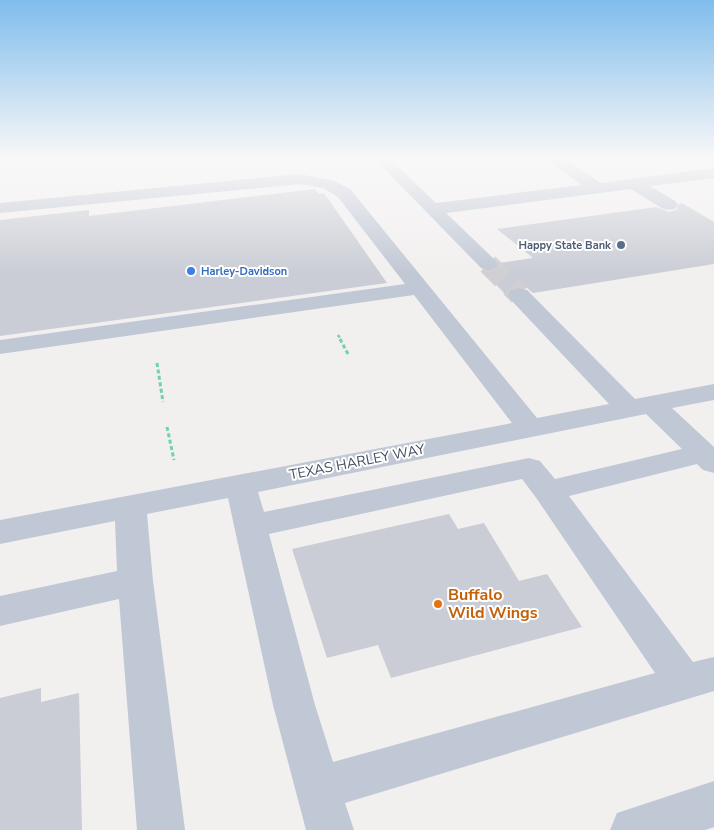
<svg xmlns="http://www.w3.org/2000/svg" width="714" height="830" font-family="'Nunito Sans',sans-serif">
	<style>
		.building { fill: #cacdd5 }
		.lines { fill: none; stroke-linecap: round; stroke-linejoin: round }
		.minor-tunnel { stroke: #d0cfd2; stroke-width: 21; stroke-dasharray: 21 11; stroke-linecap: butt }
		.path-far1 { stroke: #6fd3b2; stroke-width: 2.5; stroke-dasharray: 3 2; stroke-linecap: butt }
		.path { stroke: #6fd3b2; stroke-width: 3; stroke-dasharray: 4 2.5; stroke-linecap: butt }
		.minor { fill: #c1c8d5; fill-rule: evenodd }
		.service-dot { fill: #5c6f8a; stroke: #fff; stroke-width: 2 }
		.shop-dot { fill: #3f7fe0; stroke: #fff; stroke-width: 2 }
		.food-dot { fill: #e8710a; stroke: #fff; stroke-width: 2 }
		.labels { text-anchor: middle; dominant-baseline: central; stroke-width: 4; stroke-linejoin: round; paint-order: stroke }
		.far-service-label { font-size: 11px; font-weight: bold; fill: #4e5e75; stroke: #fff; text-anchor: end }
		.far-shop-label { font-size: 11px; font-weight: bold; fill: #366cbe; stroke: #fff; text-anchor: start }
		.street-label { font-size: 14px; fill: #464e5e; stroke: #fff }
		.near-food-label { font-size: 16px; font-weight: bold; fill: #c56008; stroke: #fff; text-anchor: start }
	</style>
	<rect width="100%" height="100%" fill="#f2efef"/>
	<g class="building">
		<path d="M315,189L319,194L324,193L387,283L0,336V220L89,210V216Z"/>
		<path d="M682,203L714,222V264L533,293L527,288L519,286L509,289L506,295L482,270L489,272L496,270L499,263L533,258L497,229L656,207L669,212L676,210L679,204Z"/>
		<path d="M449,514L458,529L484,523L519,581L547,574L582,627L391,678L378,645L327,658L292,549Z"/>
		<path d="M41,688V702L79,693L82,830H0V698Z"/>
	</g>
	<g class="lines">
		<path class="minor-tunnel" d="M488,264L519,295"/>
		<path class="path-far1" d="M338,335L341,340"/>
		<g class="path">
			<path d="M340,339L348,354"/>
			<path d="M157,363L163,402"/>
			<path d="M167,427L174,460"/>
		</g>
		<g class="minor">
			<path d="M373,157H388L436,203L582,185L543,157H560L601,183L714,168V178L650,186L675,201L678,205L675,209L669,210L663,209L631,189L446,213L495,260L498,264L495,268L488,270L481,268Z"/>
			<path d="M300,174L334,181L350,189L537,418L609,404L511,300L508,295L511,290L519,288L527,290L635,399L714,384V400L672,408L714,447V473L703,470L697,464L569,496L693,662L714,657V691L345,803L354,830H306L273,705L228,498L147,514L153,581L185,830H137L119,599L0,626V596L117,571L115,521L0,544V520L512,423L414,295L0,354V340L405,284L338,197L323,188L300,184L0,213V203ZM646,414L682,449L555,479L540,461L529,458L264,512L258,492ZM522,479L537,499L655,673L333,762L315,705L269,534Z"/>
			<path d="M714,781V827L705,830H610L617,813Z"/>
		</g>
	</g>
	<linearGradient id="sky" x2="0" y2="1"><stop stop-color="#80bdec"/><stop offset="0.58" stop-color="#f9f8f8"/><stop offset="1" stop-color="#f9f8f8" stop-opacity="0"/></linearGradient>
	<rect width="714" height="273" fill="url(#sky)"/>
	<circle class="service-dot" cx="621" cy="245" r="5"/>
	<circle class="shop-dot" cx="191" cy="271" r="5"/>
	<circle class="food-dot" cx="438" cy="604" r="5"/>
	<g class="labels">
		<g class="far-service-label">
			<text x="611" y="245">Happy State Bank</text>
		</g>
		<g class="far-shop-label">
			<text x="201" y="271">Harley-Davidson</text>
		</g>
		<g class="street-label">
			<text transform="translate(357 462) rotate(-11)">TEXAS HARLEY WAY</text>
		</g>
		<g class="near-food-label">
			<text x="448" y="595">Buffalo<tspan x="448" dy="18">Wild Wings</tspan></text>
		</g>
	</g>
</svg>
